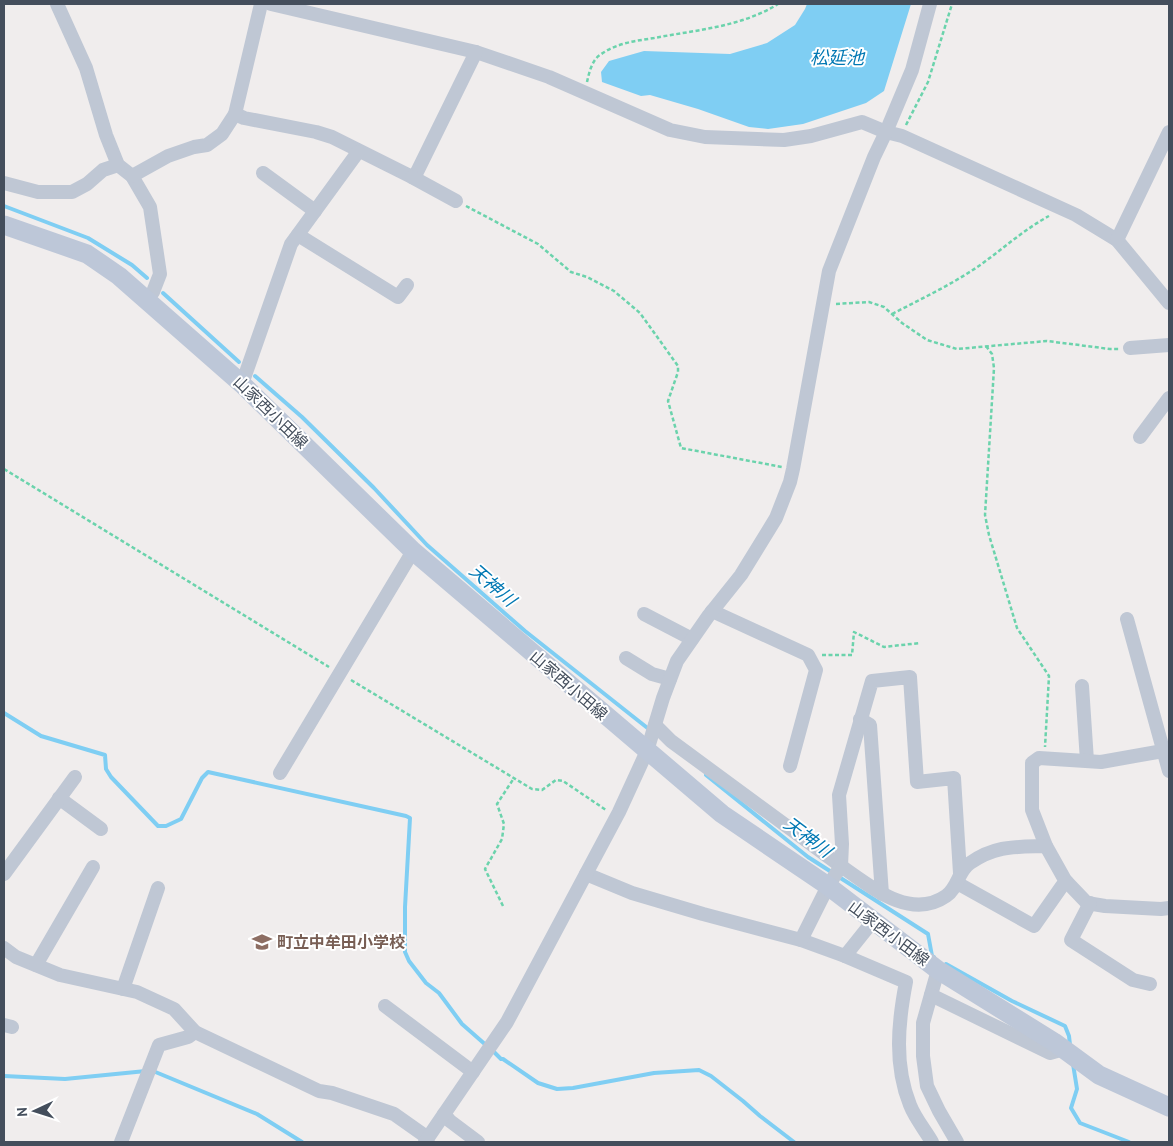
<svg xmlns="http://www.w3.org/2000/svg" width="1173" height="1146" font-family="'PT Sans','Noto Sans JP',sans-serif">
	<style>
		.water { fill: #7fcef3 }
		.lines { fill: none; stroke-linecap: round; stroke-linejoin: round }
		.stream { stroke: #7fcef3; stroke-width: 4 }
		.path { stroke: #6bd3ac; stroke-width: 2.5; stroke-dasharray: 4 2.5; stroke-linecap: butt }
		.street { stroke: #bfc7d4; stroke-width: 14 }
		.secondary { stroke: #bdc7d8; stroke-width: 19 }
		.labels { text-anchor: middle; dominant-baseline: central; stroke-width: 4; stroke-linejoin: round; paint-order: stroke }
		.street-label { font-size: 16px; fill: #444e5c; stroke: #fff }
		.education-label { font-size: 16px; font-weight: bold; fill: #785e54; stroke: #fff; text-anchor: start }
		.water-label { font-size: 18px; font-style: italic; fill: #0078b3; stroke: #fff }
	</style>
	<rect width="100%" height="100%" fill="#f0eded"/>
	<path class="water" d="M807,4H911L884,91L866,103L803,124L768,129L749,127L698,109L650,95L641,96L602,82L601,72L609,61L644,51L730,54L767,43L795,25L805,9Z"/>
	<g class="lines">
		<g class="stream">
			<path d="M4,206L88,238L132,265L147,278"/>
			<path d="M163,293L239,362"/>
			<path d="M255,376L302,417L374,488L427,545L525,631L650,730"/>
			<path d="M4,713L41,736L105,755L106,769L111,777L158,826H166L181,819L202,778L208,772L406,816L410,818L405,907V952L409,961L426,983L439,993L462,1024L487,1046"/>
			<path d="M706,775L808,857L833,873"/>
			<path d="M839,877L928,934L932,956L934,957"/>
			<path d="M946,964L1012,1001L1065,1026L1069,1036L1070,1045"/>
			<path d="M492,1050L501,1059H503L538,1083L557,1089L573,1088L654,1073L699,1070L711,1076L743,1101L760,1116L794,1142"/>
			<path d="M1073,1064L1077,1089L1071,1108L1080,1123L1129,1142"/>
			<path d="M153,1071L257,1114L302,1142"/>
			<path d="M4,1076L65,1079L146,1071"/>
		</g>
		<g class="path">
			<path d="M587,82C589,73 592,60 600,55C616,43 635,41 654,38C696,30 741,27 778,4"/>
			<path d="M906,125L928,82L952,4"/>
			<path d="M466,206L538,244L571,272L587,277L614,291L640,313L678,366V372L668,401L681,448L782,467"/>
			<path d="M836,304L869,302L884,307L902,323L927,340L957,349L1047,341L1110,349H1119"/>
			<path d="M892,314C923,298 955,283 983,263C1005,247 1025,229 1049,216"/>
			<path d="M986,346L992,354L994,368L985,515L989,535L1017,628L1049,676L1045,747"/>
			<path d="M4,469L329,667"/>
			<path d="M822,655H852L854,632L884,647L920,643"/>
			<path d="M351,680L532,789L542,790L556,780L563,781L606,810"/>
			<path d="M503,906L485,869L502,839L504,824L497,804L514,778"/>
		</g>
		<g class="street">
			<path d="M57,4L86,68L106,135L118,165L132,176L150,207L160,274L153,292L147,299"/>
			<path d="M271,4L476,52L549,77L670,130L705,137L784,140L811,136L862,122L886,132L902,136L1076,215L1117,240L1169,303"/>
			<path d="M235,114L244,118L316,132L332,137L412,177L417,172L476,52"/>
			<path d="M263,173L315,211"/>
			<path d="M132,176L168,156L194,147L207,145L222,134L235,114L261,4"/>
			<path d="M412,177L456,201"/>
			<path d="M4,183L38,192H72L87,184L103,170L118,165"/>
			<path d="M298,235L398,297L407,285"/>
			<path d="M1117,240L1169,132"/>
			<path d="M1130,348L1169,345"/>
			<path d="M242,384L291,244L358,152"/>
			<path d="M1140,437L1169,398"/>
			<path d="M712,611L808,655L816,670L790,766"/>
			<path d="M644,614L692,639"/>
			<path d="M1127,619L1169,771"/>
			<path d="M626,658L652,674L670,679"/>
			<path d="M1082,686L1087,761"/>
			<path d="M860,719L870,725L882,894"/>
			<path d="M655,725L671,741L841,866"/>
			<path d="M1163,751L1101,762L1039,758L1032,763V810L1046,846L1065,880L1087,903L1105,906L1161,909L1169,908"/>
			<path d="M280,773L413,551"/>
			<path d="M59,798L101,829"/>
			<path d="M841,866L842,844L839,795L872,681L910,677L917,782L954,778L960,873"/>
			<path d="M4,874L75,777"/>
			<path d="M586,874L632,893L703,914L801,940L845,956L873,921"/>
			<path d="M957,883L1034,926L1062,886L1067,882"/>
			<path d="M1090,903L1071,940L1133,980L1150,984"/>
			<path d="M801,940L828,886L841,866C870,886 910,921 946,896C958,888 958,871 970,863C996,845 1016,847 1046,846"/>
			<path d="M4,948L16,957L60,975L137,992L174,1009L195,1032L319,1091L332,1093L394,1114L428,1138"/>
			<path d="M845,956L906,982C898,1023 894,1065 910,1105C915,1118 925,1130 932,1142"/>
			<path d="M36,965L93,867"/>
			<path d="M938,970L923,1023V1056L927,1086L939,1111L957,1142"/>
			<path d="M123,989L158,888"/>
			<path d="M931,995L1050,1053L1064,1049"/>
			<path d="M385,1006L473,1072"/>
			<path d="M4,1025L12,1027"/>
			<path d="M444,1114L450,1121L478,1142"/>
			<path d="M121,1142L159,1045L188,1037L195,1032"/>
			<path d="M425,1142L507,1022L619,812L647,751L663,698L677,661L709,615L741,575L776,518L790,482L793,469L829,271L874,157L886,132L912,70L930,4"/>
		</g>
		<path class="secondary" d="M4,225L87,254L119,276L242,384L413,551L722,814L828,886L938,970L1054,1042L1099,1075L1169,1107"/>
	</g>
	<defs>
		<symbol id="school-bare" viewBox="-9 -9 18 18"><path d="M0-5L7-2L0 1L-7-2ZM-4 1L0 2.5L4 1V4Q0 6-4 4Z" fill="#8d6e63" stroke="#fff" stroke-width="2.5" paint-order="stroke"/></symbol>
	</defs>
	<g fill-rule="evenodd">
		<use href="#school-bare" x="248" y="928" width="28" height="28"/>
	</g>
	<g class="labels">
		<g class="street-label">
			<text transform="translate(271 412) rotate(44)">山家西小田線</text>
			<text transform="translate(569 685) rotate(41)">山家西小田線</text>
			<text transform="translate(889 933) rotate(37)">山家西小田線</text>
		</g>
		<g class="education-label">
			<text x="277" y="942">町立中牟田小学校</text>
		</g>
		<g class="water-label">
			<text x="837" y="57">松延池</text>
			<text transform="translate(493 585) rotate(41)">天神川</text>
			<text transform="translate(808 837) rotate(37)">天神川</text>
		</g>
	</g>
	<rect width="1173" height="1146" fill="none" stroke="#444e5c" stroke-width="10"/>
	<g transform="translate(35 1111) rotate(266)" stroke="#ffffff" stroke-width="4" paint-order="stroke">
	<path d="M0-4L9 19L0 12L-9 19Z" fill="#444e5c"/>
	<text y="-8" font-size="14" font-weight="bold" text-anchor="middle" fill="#444e5c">N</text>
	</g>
</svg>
